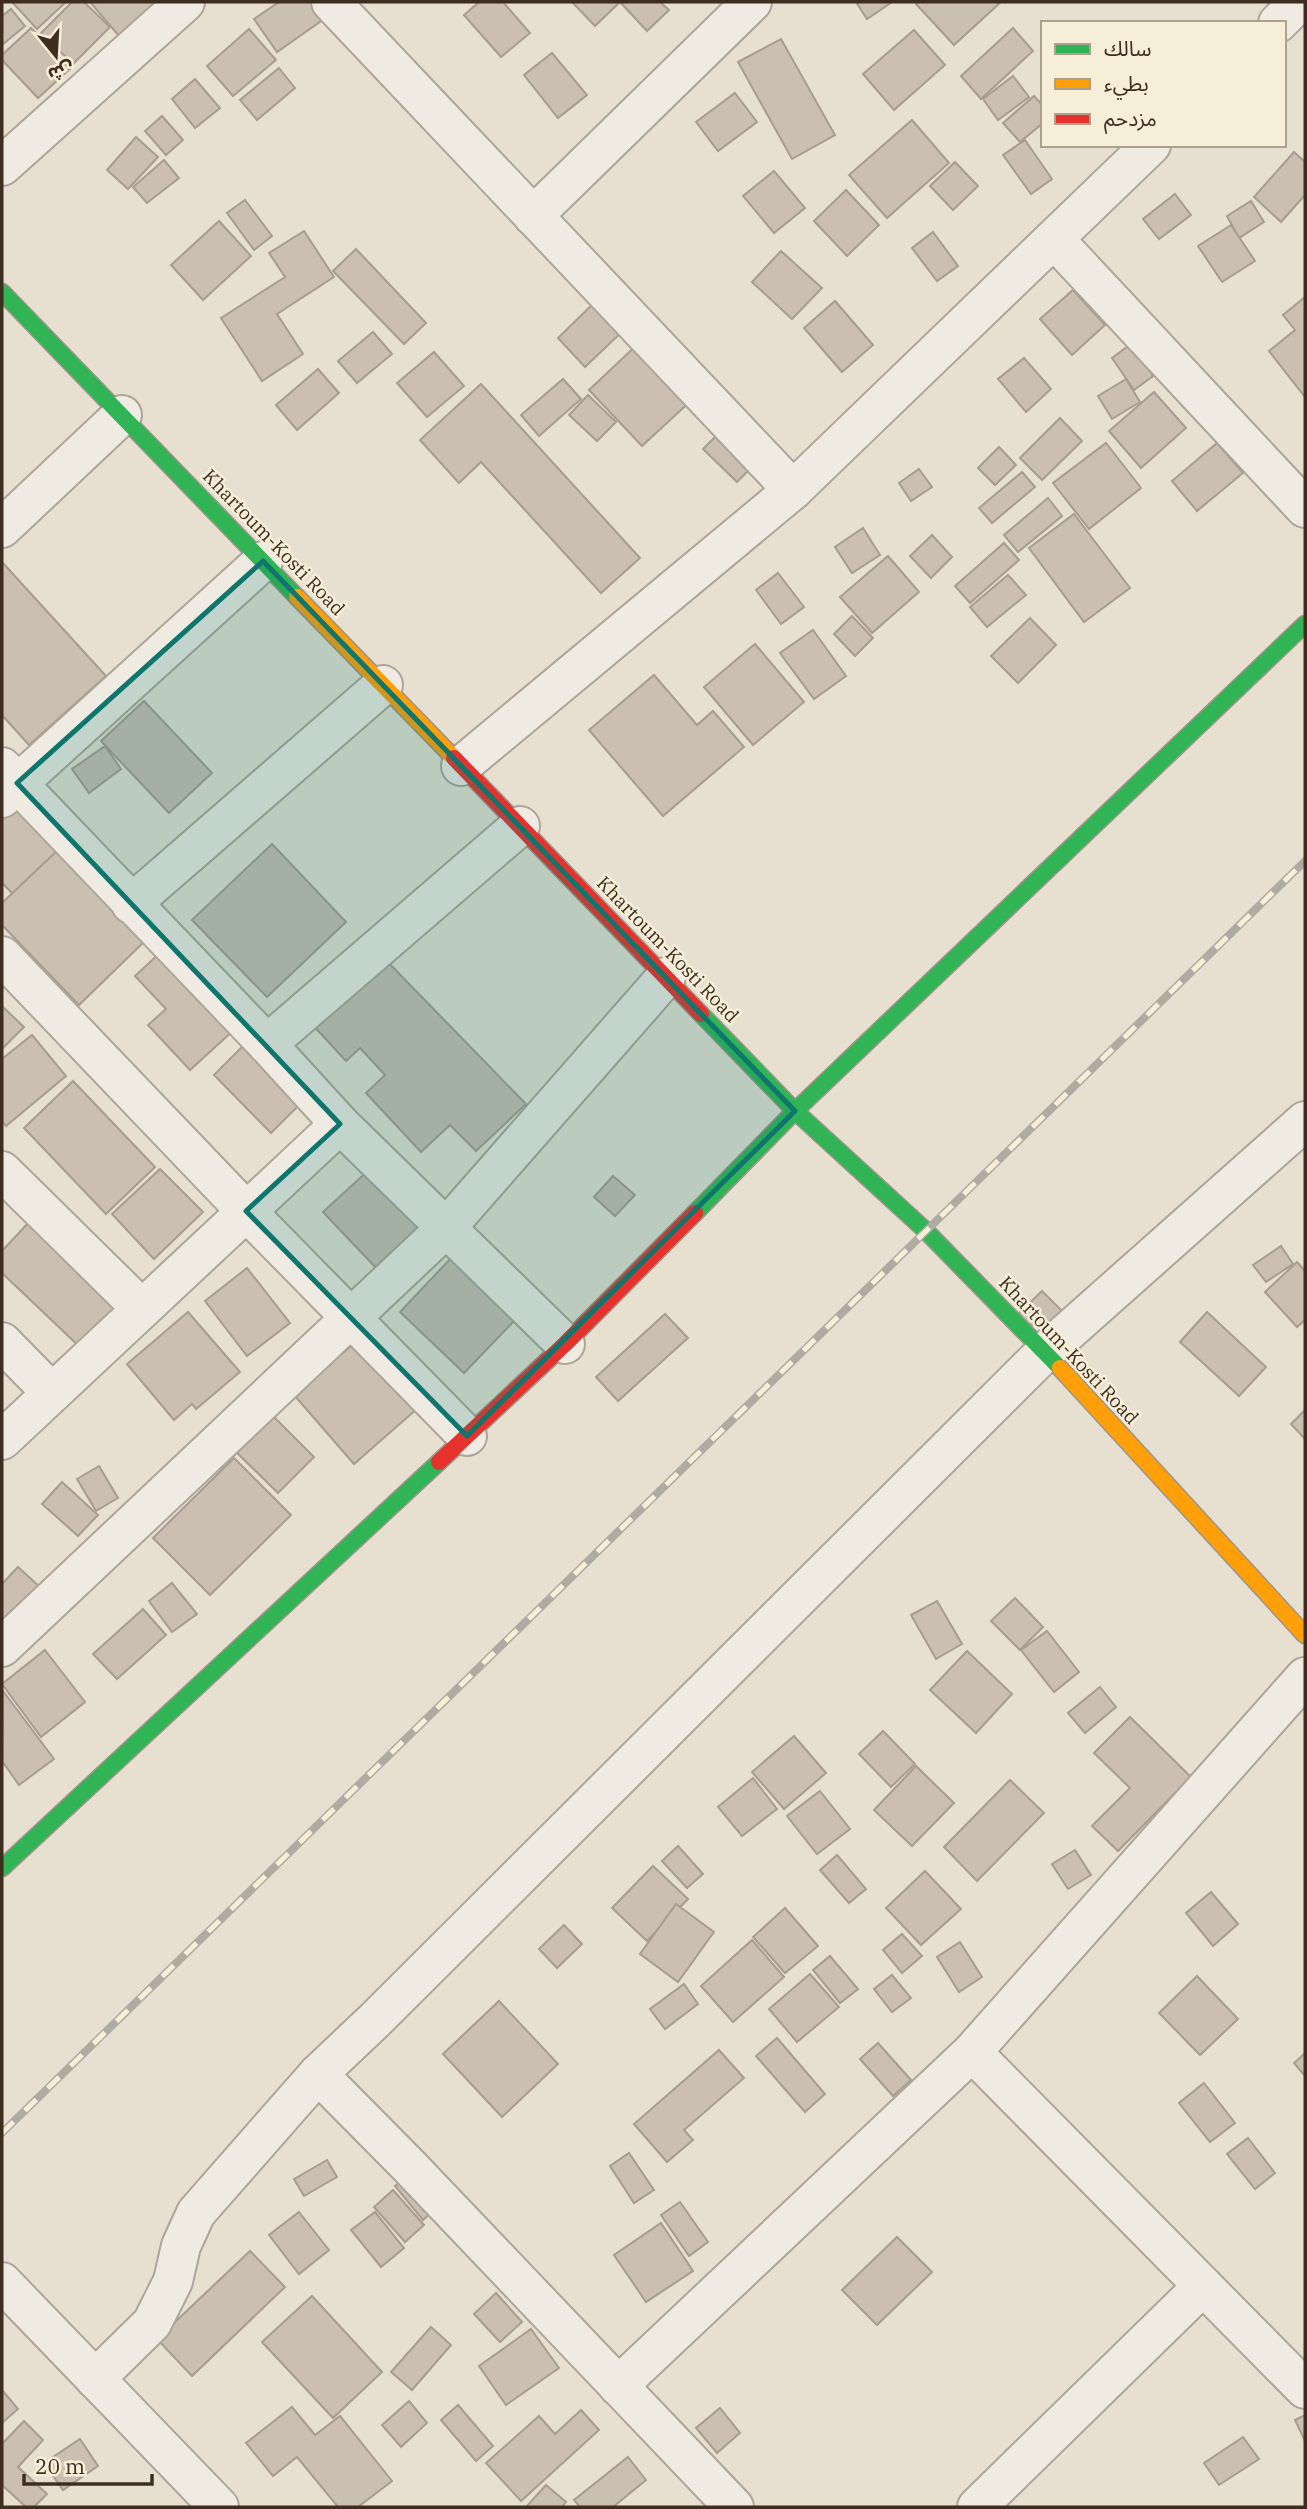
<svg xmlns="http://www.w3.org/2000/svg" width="1307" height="2509" font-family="'IBM Plex Serif','Noto Sans Arabic',serif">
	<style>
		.building { fill: #cbbfb2; stroke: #a89c90; stroke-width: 2 }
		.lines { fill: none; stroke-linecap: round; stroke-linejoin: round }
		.street-casing { stroke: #ada599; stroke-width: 42 }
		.fast-casing { stroke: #9c958a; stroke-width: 19 }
		.slow-casing { stroke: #9c958a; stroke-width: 19 }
		.jam-casing { stroke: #9c958a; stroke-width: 19 }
		.street { stroke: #efebe3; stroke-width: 38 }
		.fast { stroke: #30b455; stroke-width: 16 }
		.slow { stroke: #ff9f0a; stroke-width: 16 }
		.jam { stroke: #e5322d; stroke-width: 16 }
		.rail-casing { stroke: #afaaa2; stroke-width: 8 }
		.rail { stroke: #f7eed8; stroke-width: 5; stroke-dasharray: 16; stroke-linecap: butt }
		.marked { fill: #0f766e; fill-opacity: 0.2; stroke: #0f766e; stroke-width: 5; stroke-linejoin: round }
		.labels { text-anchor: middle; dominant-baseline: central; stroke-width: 5; stroke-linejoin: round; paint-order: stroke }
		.street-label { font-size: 19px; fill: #3d2e20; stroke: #f7eed8 }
	</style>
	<rect width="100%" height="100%" fill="#e7e0d1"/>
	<g class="building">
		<path d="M12,2H66L37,29Z"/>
		<path d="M72,2H84L110,27L73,64L41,33Z"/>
		<path d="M90,2H160L119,36Z"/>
		<path d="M279,2H312L324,19L277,52L254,19Z"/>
		<path d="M479,2H503L530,33L501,57L464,15Z"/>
		<path d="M572,2H660L669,10L647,31L620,2L595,26Z"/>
		<path d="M856,2H892L867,19Z"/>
		<path d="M918,2H1001L954,45L916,4Z"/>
		<path d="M11,9L25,26L2,45V16Z"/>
		<path d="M31,28L70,69L38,98L2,60V55Z"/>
		<path d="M1013,28L1033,51L981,99L961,76Z"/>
		<path d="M249,29L276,60L233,96L207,66Z"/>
		<path d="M914,30L945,65L894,110L863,74Z"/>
		<path d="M781,39L835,135L792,159L738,62Z"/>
		<path d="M552,53L587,95L558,118L524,75Z"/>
		<path d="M279,68L295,88L257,120L240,100Z"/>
		<path d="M1013,76L1029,97L998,120L983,99Z"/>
		<path d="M195,79L220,108L195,128L172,99Z"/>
		<path d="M735,93L757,122L718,151L696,122Z"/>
		<path d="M1034,96L1043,106V123L1020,142L1003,123Z"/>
		<path d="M162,116L183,140L166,155L145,131Z"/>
		<path d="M912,120L949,163L887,218L849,175Z"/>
		<path d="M136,137L158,157L128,189L107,170Z"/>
		<path d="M1025,140L1052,179L1031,194L1003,155Z"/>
		<path d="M1294,152L1305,162V195L1281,222L1254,197Z"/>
		<path d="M164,160L179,178L147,203L133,187Z"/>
		<path d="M955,162L978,186L953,210L930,186Z"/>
		<path d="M774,171L805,208L774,233L743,196Z"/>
		<path d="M846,190L879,225L847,256L814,221Z"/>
		<path d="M1175,194L1191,215L1159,239L1143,219Z"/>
		<path d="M245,200L272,236L254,250L227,213Z"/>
		<path d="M1251,201L1264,222L1239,238L1227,216Z"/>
		<path d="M219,221L251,256L203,300L171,265Z"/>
		<path d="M1231,225L1255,261L1222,282L1198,246Z"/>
		<path d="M304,231L334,277L277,314L303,354L262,381L221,318L285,277L269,253Z"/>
		<path d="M933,232L958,266L937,281L912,248Z"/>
		<path d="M356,249L426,323L404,344L333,271Z"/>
		<path d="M781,251L822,288L792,319L752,282Z"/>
		<path d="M1073,290L1105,325L1072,355L1040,319Z"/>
		<path d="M1305,297V397L1269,351L1295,330L1283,315Z"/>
		<path d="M597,300L625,329L585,367L558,338Z"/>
		<path d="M835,301L873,345L842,372L804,328Z"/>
		<path d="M373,332L392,354L357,383L338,361Z"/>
		<path d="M642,340L695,397L642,446L589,390Z"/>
		<path d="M1131,344L1153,376L1134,390L1112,358Z"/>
		<path d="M434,352L464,386L427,417L397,383Z"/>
		<path d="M1024,358L1051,389L1026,412L998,379Z"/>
		<path d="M318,369L339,393L297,430L276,405Z"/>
		<path d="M563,379L581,399L539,436L521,415Z"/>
		<path d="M1126,379L1140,402L1112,419L1098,396Z"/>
		<path d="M481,384L640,558L601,593L481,462L459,483L420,440Z"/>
		<path d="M1154,392L1186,428L1141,468L1109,431Z"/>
		<path d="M588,395L616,422L597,441L569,415Z"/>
		<path d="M1060,418L1082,441L1042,480L1020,458Z"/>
		<path d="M722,430L756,463L737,482L703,449Z"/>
		<path d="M1106,443L1141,488L1089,529L1053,483Z"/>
		<path d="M1217,443L1243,473L1197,511L1172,481Z"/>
		<path d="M999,447L1016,465L995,485L978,468Z"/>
		<path d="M919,469L932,487L911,501L899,483Z"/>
		<path d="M1022,472L1035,487L992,523L979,508Z"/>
		<path d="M1048,498L1062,516L1018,552L1004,535Z"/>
		<path d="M1074,514L1130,588L1084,622L1029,548Z"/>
		<path d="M863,528L880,555L852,573L835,547Z"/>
		<path d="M932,535L952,557L931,578L910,556Z"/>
		<path d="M1004,543L1019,560L970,603L955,586Z"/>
		<path d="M888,556L919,592L872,633L840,597Z"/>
		<path d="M2,562L106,676L29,745L2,715Z"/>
		<path d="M778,573L804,607L781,624L756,590Z"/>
		<path d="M1008,575L1026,595L987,627L970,607Z"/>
		<path d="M852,616L873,638L855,656L834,634Z"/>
		<path d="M1030,618L1056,645L1018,683L991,656Z"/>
		<path d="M813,630L846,676L814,699L780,653Z"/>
		<path d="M755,644L804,702L753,745L704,687Z"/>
		<path d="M654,675L697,725L713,711L744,747L663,816L589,730Z"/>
		<path d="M144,701L212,773L169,813L101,741Z"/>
		<path d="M105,746L121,769L89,793L72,769Z"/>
		<path d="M22,791L70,840L13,894L2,883V811Z"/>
		<path d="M272,844L346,922L267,997L192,920Z"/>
		<path d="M58,850L145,941L79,1005L2,925V903Z"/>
		<path d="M162,951L235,1029L190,1070L148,1025L166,1009L135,976Z"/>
		<path d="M380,954L526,1104L476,1151L450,1125L421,1152L366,1093L385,1075L360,1048L346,1061L309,1021Z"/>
		<path d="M2,1006L24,1027L2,1049Z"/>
		<path d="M32,1035L66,1076L6,1126L2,1121V1059Z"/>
		<path d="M248,1041L305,1099L271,1133L214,1075Z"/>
		<path d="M73,1081L155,1167L106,1214L24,1128Z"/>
		<path d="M383,1157L437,1214L378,1270L323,1212Z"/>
		<path d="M160,1169L203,1212L154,1259L112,1214Z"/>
		<path d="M613,1176L635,1195L615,1216L594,1197Z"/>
		<path d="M31,1220L124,1308L83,1350L2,1273V1251Z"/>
		<path d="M1281,1246L1293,1264L1266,1282L1253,1265Z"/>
		<path d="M453,1256L517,1318L464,1373L400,1312Z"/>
		<path d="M1297,1262L1305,1271V1320L1297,1327L1265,1292Z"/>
		<path d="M247,1268L290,1323L247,1356L205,1301Z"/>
		<path d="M1042,1291L1079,1328L1009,1323Z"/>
		<path d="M188,1312L240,1372L196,1409L192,1404L174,1420L127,1364Z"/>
		<path d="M1207,1312L1266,1367L1239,1396L1180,1342Z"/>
		<path d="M665,1314L688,1338L618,1401L596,1377Z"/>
		<path d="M358,1340L418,1408L354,1464L294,1395Z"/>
		<path d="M1305,1410V1439L1291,1424Z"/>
		<path d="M269,1412L314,1457L278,1493L232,1448Z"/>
		<path d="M234,1458L291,1515L210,1595L153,1538Z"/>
		<path d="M99,1466L118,1498L96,1511L77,1479Z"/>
		<path d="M62,1482L98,1515L78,1536L42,1504Z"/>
		<path d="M18,1567L40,1587L2,1629V1584Z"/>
		<path d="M172,1583L197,1614L172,1632L149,1601Z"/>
		<path d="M1015,1598L1043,1627L1020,1650L991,1621Z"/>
		<path d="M937,1601L962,1644L936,1659L911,1615Z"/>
		<path d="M143,1609L166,1635L117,1679L93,1654Z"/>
		<path d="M1047,1631L1079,1672L1054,1692L1021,1650Z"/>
		<path d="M45,1650L85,1702L41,1737L2,1684Z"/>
		<path d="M967,1651L1012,1694L976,1733L930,1690Z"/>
		<path d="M1100,1687L1116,1707L1085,1733L1068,1713Z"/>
		<path d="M3,1691L54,1759L19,1785L2,1761Z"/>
		<path d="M1130,1717L1191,1777L1118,1851L1092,1826L1130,1788L1094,1753Z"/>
		<path d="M883,1731L915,1764L891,1787L859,1754Z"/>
		<path d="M794,1736L826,1773L784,1809L752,1772Z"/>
		<path d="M916,1766L954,1803L912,1846L874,1810Z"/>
		<path d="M753,1778L777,1809L742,1836L718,1807Z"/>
		<path d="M1010,1780L1044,1813L977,1881L944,1847Z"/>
		<path d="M820,1791L850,1829L817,1854L787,1816Z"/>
		<path d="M678,1846L703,1874L687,1888L662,1861Z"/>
		<path d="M1075,1850L1091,1875L1068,1889L1052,1864Z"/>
		<path d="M837,1855L866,1889L849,1903L820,1870Z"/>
		<path d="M653,1866L688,1899L647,1941L612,1908Z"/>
		<path d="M925,1871L961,1909L921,1945L886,1908Z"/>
		<path d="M1211,1892L1238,1924L1213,1946L1186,1913Z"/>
		<path d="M676,1904L714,1932L678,1982L640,1954Z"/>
		<path d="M785,1908L818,1946L785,1973L753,1937Z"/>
		<path d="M564,1925L582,1944L557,1968L539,1949Z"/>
		<path d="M902,1934L922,1956L902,1973L883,1950Z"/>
		<path d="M752,1940L784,1977L733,2022L701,1986Z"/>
		<path d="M960,1942L982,1977L959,1992L937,1957Z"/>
		<path d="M830,1956L858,1989L840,2003L813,1970Z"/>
		<path d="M810,1974L839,2007L797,2042L769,2009Z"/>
		<path d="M892,1975L911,1998L892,2012L874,1989Z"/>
		<path d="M1197,1976L1238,2019L1200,2055L1159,2013Z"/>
		<path d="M684,1984L698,2004L665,2029L650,2009Z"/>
		<path d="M499,2001L558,2064L502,2117L443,2054Z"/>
		<path d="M777,2038L825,2094L805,2112L756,2056Z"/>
		<path d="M878,2043L911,2080L893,2096L860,2059Z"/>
		<path d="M719,2050L744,2078L684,2130L693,2140L667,2162L634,2124Z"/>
		<path d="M1305,2053V2076L1294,2063Z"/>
		<path d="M1204,2083L1235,2123L1210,2142L1179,2103Z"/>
		<path d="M1248,2138L1275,2173L1255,2189L1227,2154Z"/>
		<path d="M629,2153L654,2190L634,2203L610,2166Z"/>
		<path d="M327,2160L337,2177L304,2196L294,2179Z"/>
		<path d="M414,2172L441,2204L423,2220L395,2186Z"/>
		<path d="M393,2190L424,2225L405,2242L374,2207Z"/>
		<path d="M680,2202L708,2242L689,2256L661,2215Z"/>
		<path d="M299,2212L329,2250L299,2274L269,2235Z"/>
		<path d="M375,2212L404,2248L381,2267L351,2230Z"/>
		<path d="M661,2223L693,2271L646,2302L614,2255Z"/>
		<path d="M897,2237L932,2272L877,2325L842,2290Z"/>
		<path d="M250,2251L285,2287L192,2376L157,2339Z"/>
		<path d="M496,2293L522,2322L500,2342L474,2314Z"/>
		<path d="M312,2296L382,2372L333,2418L262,2342Z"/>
		<path d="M431,2327L451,2345L412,2390L391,2372Z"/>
		<path d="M531,2329L559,2368L506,2405L479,2366Z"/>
		<path d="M2,2390L18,2409L2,2423Z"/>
		<path d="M409,2401L427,2423L401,2447L382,2425Z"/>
		<path d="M458,2405L493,2446L476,2461L441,2420Z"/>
		<path d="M292,2407L315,2435L340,2416L392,2481L358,2507H338L297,2457L273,2476L246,2443Z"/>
		<path d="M720,2408L740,2433L717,2453L696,2428Z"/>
		<path d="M581,2410L599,2430L521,2501L486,2463L539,2416L555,2434Z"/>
		<path d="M1305,2415V2441L1295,2420Z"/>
		<path d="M24,2421L43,2440L18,2467L47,2494L34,2507H26L2,2485V2444Z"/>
		<path d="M1243,2437L1259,2459L1219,2485L1204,2463Z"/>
		<path d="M80,2439L98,2466L63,2490L44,2463Z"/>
		<path d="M628,2457L646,2480L613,2507H580L574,2500Z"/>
		<path d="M546,2485L566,2502L562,2507H526Z"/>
	</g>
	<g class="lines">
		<defs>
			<g id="street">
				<path d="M331,2L793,490"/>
				<path d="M1278,23L1299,2"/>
				<path d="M2,166L185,2"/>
				<path d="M533,216L752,2"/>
				<path d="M1054,239L1305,508"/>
				<path d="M2,528L122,415"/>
				<path d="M461,766L793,490L1151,145"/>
				<path d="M2,767L267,1044L340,1124L565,1344"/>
				<path d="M2,798L263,561"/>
				<path d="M131,904L383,685"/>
				<path d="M2,956L246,1211L467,1436"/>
				<path d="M267,1044L520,826"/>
				<path d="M2,1171L142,1309"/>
				<path d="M2,1342L52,1393"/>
				<path d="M2,1440L340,1124"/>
				<path d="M2,1647L446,1228L666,977"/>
				<path d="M972,2052L1305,2389"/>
				<path d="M318,2074L409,2166L734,2507"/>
				<path d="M2,2282L219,2507"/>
				<path d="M95,2379L152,2323L173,2281L181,2246L196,2213L318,2074L375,2020L1045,1352L1305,1121"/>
				<path d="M618,2386L972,2052L1305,1677"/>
				<path d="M977,2507L1203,2286"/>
			</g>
			<g id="fast">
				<path d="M2,292L297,597"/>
				<path d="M701,1014L795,1111L925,1230L1060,1368"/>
				<path d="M695,1213L795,1111L1305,624"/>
				<path d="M2,1868L439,1462"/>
			</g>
			<g id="slow">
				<path d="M297,597L454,758"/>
				<path d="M1060,1368L1305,1635"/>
			</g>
			<g id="jam">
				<path d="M454,758L701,1014"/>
				<path d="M439,1462L565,1344L695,1213"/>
			</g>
		</defs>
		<use href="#street" class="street-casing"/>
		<use href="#fast" class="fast-casing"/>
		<use href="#slow" class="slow-casing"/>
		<use href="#jam" class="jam-casing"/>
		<use href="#street" class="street"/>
		<use href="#fast" class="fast"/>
		<use href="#slow" class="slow"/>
		<use href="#jam" class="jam"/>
		<defs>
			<path id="rail" d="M2,2133L1305,861"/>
		</defs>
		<use href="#rail" class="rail-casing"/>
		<use href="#rail" class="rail"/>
	</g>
	<path class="marked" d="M263,561L795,1111L467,1436L246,1211L340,1124L17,783Z"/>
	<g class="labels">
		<g class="street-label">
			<text transform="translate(274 542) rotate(46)">Khartoum-Kosti Road</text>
			<text transform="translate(668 949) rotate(46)">Khartoum-Kosti Road</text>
			<text transform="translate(1069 1350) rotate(47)">Khartoum-Kosti Road</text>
		</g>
	</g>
	<rect width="1307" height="2509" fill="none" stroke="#3d2e20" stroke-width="7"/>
	<rect x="1041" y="21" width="245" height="126" fill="#f7eed8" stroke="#ada18e" stroke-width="2"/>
	<rect x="1055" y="44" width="35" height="10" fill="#30b455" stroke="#ada18e" stroke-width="2"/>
	<text x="1104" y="56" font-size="21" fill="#3d2e20">سالك</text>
	<rect x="1055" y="79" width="35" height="10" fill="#ff9f0a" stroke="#ada18e" stroke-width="2"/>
	<text x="1104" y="91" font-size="21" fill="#3d2e20">بطيء</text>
	<rect x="1055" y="114" width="35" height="10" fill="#e5322d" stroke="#ada18e" stroke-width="2"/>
	<text x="1104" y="126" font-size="21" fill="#3d2e20">مزدحم</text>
	<g transform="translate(56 56) rotate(162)" stroke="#f7eed8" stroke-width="5" paint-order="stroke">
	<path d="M0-5L12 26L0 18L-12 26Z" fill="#3d2e20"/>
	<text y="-10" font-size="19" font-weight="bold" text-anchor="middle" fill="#3d2e20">ش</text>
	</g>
	<path d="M24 2474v10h128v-10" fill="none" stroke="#3d2e20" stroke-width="3.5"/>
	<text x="35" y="2474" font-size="21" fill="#3d2e20" stroke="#f7eed8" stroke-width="5" paint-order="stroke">20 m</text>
</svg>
